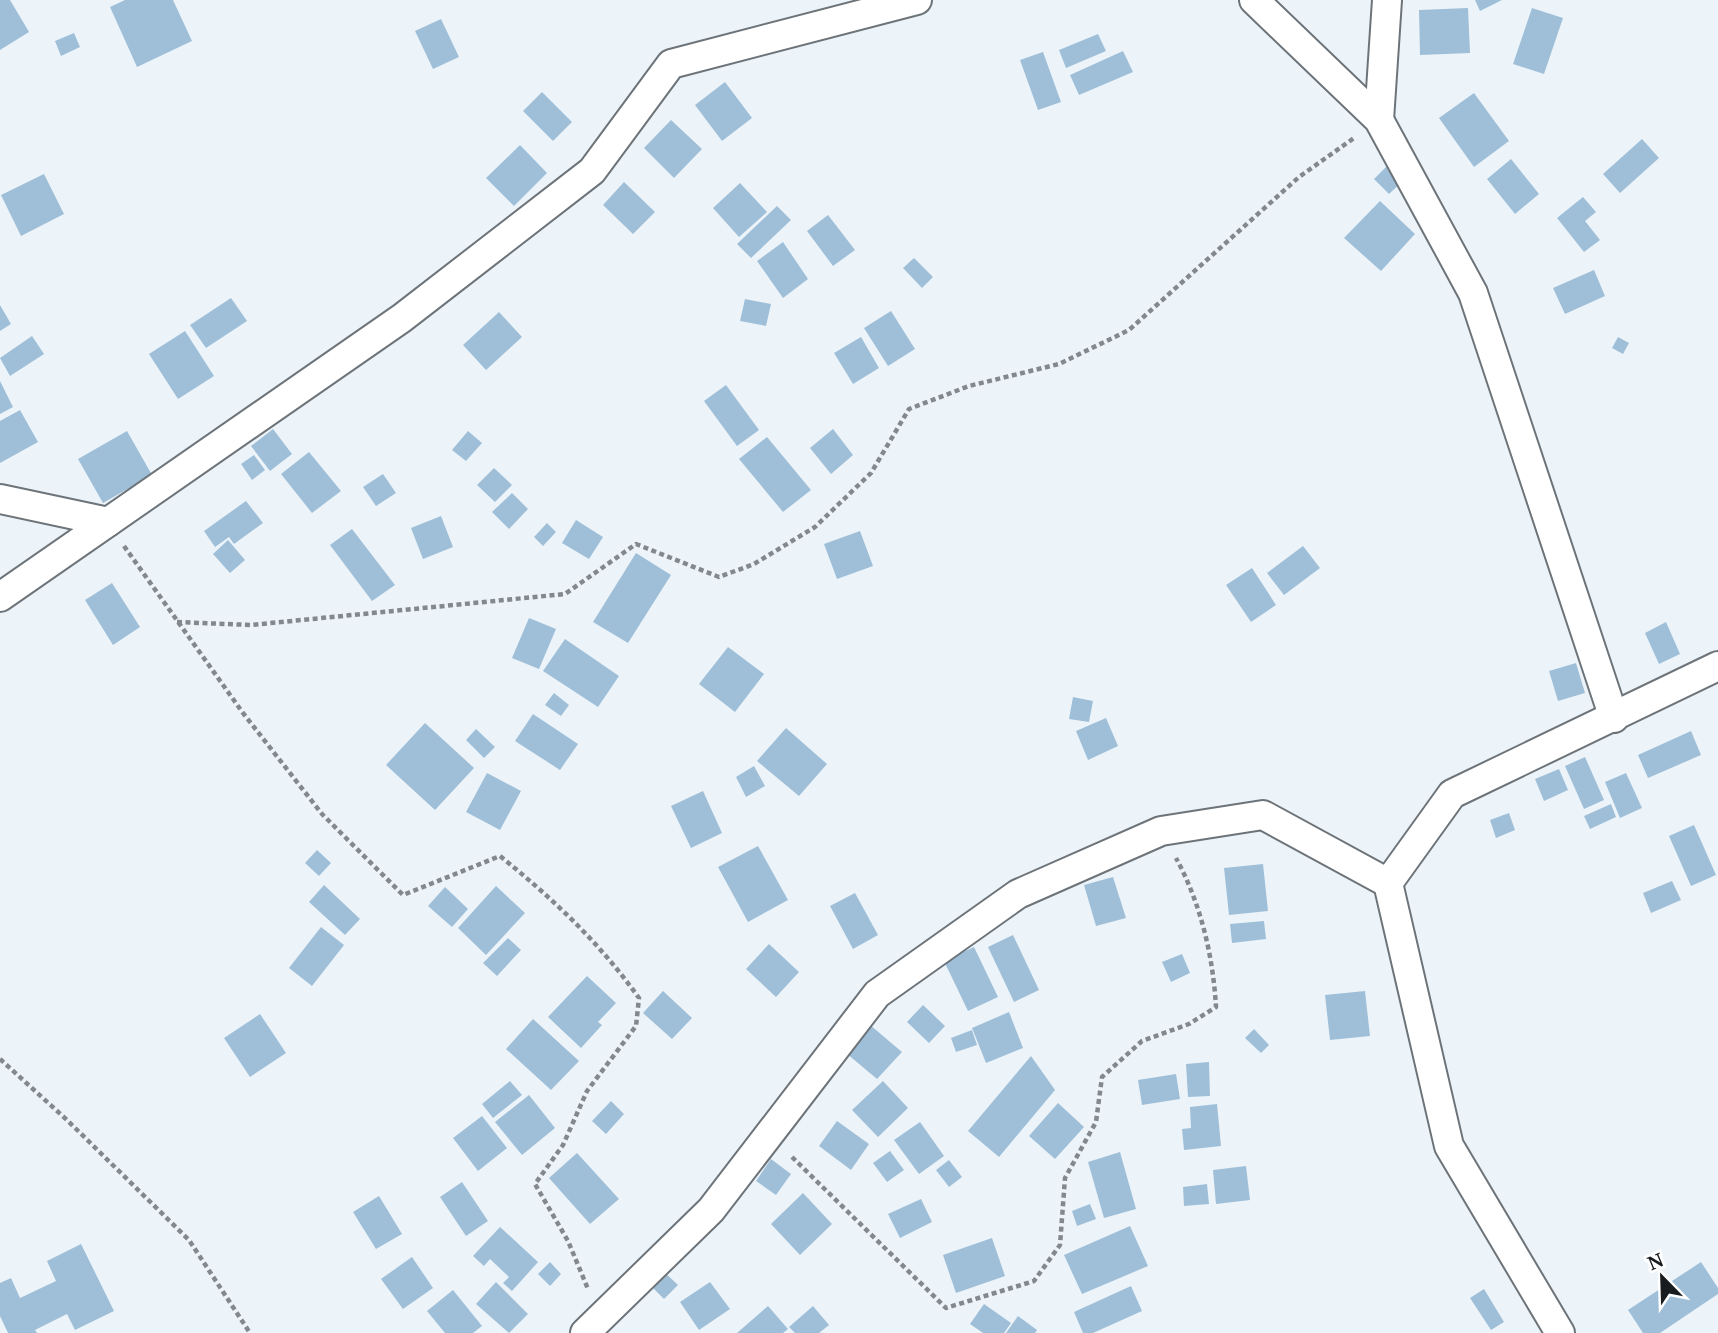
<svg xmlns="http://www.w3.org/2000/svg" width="1718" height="1333" font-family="'Noto Serif',serif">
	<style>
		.building { fill: #9fbfd8 }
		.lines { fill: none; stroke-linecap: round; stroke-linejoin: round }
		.minor-casing { stroke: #6d7479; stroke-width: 32 }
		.path { stroke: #83888c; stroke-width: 4.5; stroke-dasharray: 5 3.5; stroke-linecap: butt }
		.minor { stroke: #fff; stroke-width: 28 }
	</style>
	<rect width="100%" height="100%" fill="#ecf4fa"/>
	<g class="building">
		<path d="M0,0H10L29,32L0,50Z"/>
		<path d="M125,0H173L192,41L137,67L110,7Z"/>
		<path d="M1475,0H1502L1480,11Z"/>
		<path d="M1468,8L1470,53L1420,55L1419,10Z"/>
		<path d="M1532,8L1563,18L1544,74L1513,64Z"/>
		<path d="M441,19L459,57L433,69L415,31Z"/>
		<path d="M74,33L80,47L61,56L55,41Z"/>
		<path d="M1098,34L1106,51L1066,68L1059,50Z"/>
		<path d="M1123,51L1133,72L1079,95L1070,75Z"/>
		<path d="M1043,52L1061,102L1038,110L1020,60Z"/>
		<path d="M725,82L752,118L722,141L695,105Z"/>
		<path d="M542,92L572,122L553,141L523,111Z"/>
		<path d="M1474,93L1509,141L1474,167L1439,118Z"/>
		<path d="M671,120L702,149L674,178L644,148Z"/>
		<path d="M1642,139L1659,158L1620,193L1603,174Z"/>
		<path d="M520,145L547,173L514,206L486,178Z"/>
		<path d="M1511,159L1539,194L1515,214L1487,179Z"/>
		<path d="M1390,163L1405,179L1389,194L1374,179Z"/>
		<path d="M44,174L64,214L21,236L1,195Z"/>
		<path d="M624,182L655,212L633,234L603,205Z"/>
		<path d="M740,183L767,212L739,237L713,208Z"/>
		<path d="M1583,197L1596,212L1585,221L1600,240L1584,252L1557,218Z"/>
		<path d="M1380,201L1415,234L1381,271L1344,238Z"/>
		<path d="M777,206L791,220L751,258L737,244Z"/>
		<path d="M828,215L855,250L833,266L807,231Z"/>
		<path d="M783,242L808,279L783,298L757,261Z"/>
		<path d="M914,258L933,277L922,288L903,268Z"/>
		<path d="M1594,270L1605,296L1565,314L1553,288Z"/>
		<path d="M231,298L247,321L206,348L190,325Z"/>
		<path d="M745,299L771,304L766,326L740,321Z"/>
		<path d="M0,305L11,324L0,331Z"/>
		<path d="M891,311L915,349L888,366L864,328Z"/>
		<path d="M499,312L522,337L486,370L463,345Z"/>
		<path d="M185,331L214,376L178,399L149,354Z"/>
		<path d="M32,336L44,354L10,376L0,358Z"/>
		<path d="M861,337L879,368L853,384L834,353Z"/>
		<path d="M1618,337L1629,343L1623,354L1612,348Z"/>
		<path d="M0,381L13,407L0,414Z"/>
		<path d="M726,385L759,430L737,446L704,401Z"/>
		<path d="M20,410L38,442L0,463V421Z"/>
		<path d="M273,429L292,454L270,471L251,446Z"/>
		<path d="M833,429L853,455L831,474L810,448Z"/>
		<path d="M127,431L152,475L103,503L78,459Z"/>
		<path d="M468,431L482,443L466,461L452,450Z"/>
		<path d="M767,437L811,490L783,512L739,459Z"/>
		<path d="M309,452L341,491L312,513L281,474Z"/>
		<path d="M254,455L265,470L252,480L241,464Z"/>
		<path d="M494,468L512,485L495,502L477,485Z"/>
		<path d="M383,474L396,493L376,506L363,487Z"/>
		<path d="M512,493L528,509L509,529L492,512Z"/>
		<path d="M246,501L263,523L234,544L229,537L215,547L204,531Z"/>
		<path d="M441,516L453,547L423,559L411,528Z"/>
		<path d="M576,520L603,537L589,559L562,543Z"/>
		<path d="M547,523L556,532L543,546L534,537Z"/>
		<path d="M352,529L395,585L372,601L330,545Z"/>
		<path d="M860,531L873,566L837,579L824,544Z"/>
		<path d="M228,540L245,560L230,573L213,554Z"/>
		<path d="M1303,546L1320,568L1284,595L1267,573Z"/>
		<path d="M636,553L671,575L628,643L593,622Z"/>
		<path d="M1252,568L1276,605L1251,622L1226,585Z"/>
		<path d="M112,583L140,627L113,645L85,600Z"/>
		<path d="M529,618L556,629L539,669L512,658Z"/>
		<path d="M1666,622L1680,654L1659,664L1645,633Z"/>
		<path d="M565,639L619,676L598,707L543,671Z"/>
		<path d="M728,647L764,674L735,712L699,684Z"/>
		<path d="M1576,663L1585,693L1558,701L1549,671Z"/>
		<path d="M554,693L569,705L561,716L545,705Z"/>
		<path d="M1073,697L1093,701L1089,722L1069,719Z"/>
		<path d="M533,714L578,744L560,770L515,741Z"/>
		<path d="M1106,718L1118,746L1088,760L1076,731Z"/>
		<path d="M425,723L474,768L435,810L386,765Z"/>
		<path d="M786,728L827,764L799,796L757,761Z"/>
		<path d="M476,729L495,747L484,758L466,740Z"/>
		<path d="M1691,731L1701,755L1648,778L1638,755Z"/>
		<path d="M1585,757L1604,800L1584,809L1565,766Z"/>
		<path d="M754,766L765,786L746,797L736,777Z"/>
		<path d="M1559,769L1568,790L1544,801L1535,779Z"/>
		<path d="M487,773L521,791L500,830L466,812Z"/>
		<path d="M1626,773L1642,808L1620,818L1605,782Z"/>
		<path d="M703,791L722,833L691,848L671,806Z"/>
		<path d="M1611,804L1616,817L1590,829L1584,816Z"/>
		<path d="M1509,813L1515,830L1496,838L1490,820Z"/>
		<path d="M1694,825L1716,875L1691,886L1669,836Z"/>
		<path d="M758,846L788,900L748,922L718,867Z"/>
		<path d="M317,850L331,863L319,876L305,863Z"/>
		<path d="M1263,864L1268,911L1229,915L1224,868Z"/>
		<path d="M1113,877L1126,918L1096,926L1084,885Z"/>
		<path d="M1672,881L1681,900L1651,913L1643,893Z"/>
		<path d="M324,885L360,919L345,935L309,902Z"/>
		<path d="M496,886L525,913L486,955L458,928Z"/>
		<path d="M445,887L468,909L452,927L428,906Z"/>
		<path d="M855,893L878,935L853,949L830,906Z"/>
		<path d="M1264,921L1266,939L1232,943L1230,924Z"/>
		<path d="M321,927L344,945L312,986L289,968Z"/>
		<path d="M1013,935L1039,990L1014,1002L988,947Z"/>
		<path d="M508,938L521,950L497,976L483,963Z"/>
		<path d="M769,944L799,972L776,997L746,969Z"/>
		<path d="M974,947L998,997L968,1011L944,961Z"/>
		<path d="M1182,954L1190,973L1171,982L1162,962Z"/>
		<path d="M587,976L616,1003L598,1022L602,1025L581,1048L548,1017Z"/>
		<path d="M663,991L692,1018L672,1039L643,1013Z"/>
		<path d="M1365,991L1370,1036L1330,1040L1325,995Z"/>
		<path d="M923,1005L945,1026L929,1043L907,1022Z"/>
		<path d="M1009,1012L1023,1048L986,1063L972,1028Z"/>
		<path d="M260,1014L286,1053L250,1077L224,1038Z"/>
		<path d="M533,1019L579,1061L551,1090L506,1049Z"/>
		<path d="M870,1025L902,1052L877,1079L846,1053Z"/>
		<path d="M1254,1029L1269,1045L1261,1053L1245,1038Z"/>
		<path d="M972,1030L977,1045L956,1052L951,1038Z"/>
		<path d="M1031,1056L1055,1090L999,1157L968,1131Z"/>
		<path d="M1209,1062L1210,1096L1188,1097L1186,1064Z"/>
		<path d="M1176,1074L1180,1099L1142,1105L1138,1080Z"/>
		<path d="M510,1081L522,1095L493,1118L482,1104Z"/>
		<path d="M883,1081L908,1108L878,1137L852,1110Z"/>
		<path d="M529,1095L555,1128L522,1155L495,1122Z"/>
		<path d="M611,1101L624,1114L606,1134L592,1121Z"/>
		<path d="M1058,1103L1084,1127L1055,1159L1029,1136Z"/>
		<path d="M1217,1104L1221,1146L1184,1150L1182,1129L1191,1128L1190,1107Z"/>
		<path d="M482,1116L507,1148L478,1171L453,1138Z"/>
		<path d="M837,1121L869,1144L851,1170L819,1146Z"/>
		<path d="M920,1122L944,1156L919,1174L894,1140Z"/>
		<path d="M890,1151L904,1170L887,1182L873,1163Z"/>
		<path d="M1120,1152L1136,1209L1104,1218L1088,1162Z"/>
		<path d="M577,1153L619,1199L590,1224L549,1178Z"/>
		<path d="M771,1159L791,1174L776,1195L756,1181Z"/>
		<path d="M949,1160L962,1177L949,1187L936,1170Z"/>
		<path d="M1246,1166L1250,1200L1216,1204L1213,1170Z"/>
		<path d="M462,1182L488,1221L466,1236L440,1197Z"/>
		<path d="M1207,1184L1209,1204L1184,1206L1183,1187Z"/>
		<path d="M803,1193L832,1224L800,1255L771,1224Z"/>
		<path d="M379,1196L402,1234L376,1249L353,1212Z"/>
		<path d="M921,1199L932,1222L900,1238L888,1214Z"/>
		<path d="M1090,1204L1096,1219L1077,1226L1072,1211Z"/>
		<path d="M1130,1226L1148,1266L1082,1294L1064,1255Z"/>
		<path d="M500,1227L538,1262L512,1291L503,1283L509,1277L490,1259L484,1266L473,1256Z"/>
		<path d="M992,1238L1005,1276L956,1293L943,1255Z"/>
		<path d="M81,1244L114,1311L75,1330L67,1314L35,1330L37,1333H8L0,1316V1283L11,1278L20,1298L56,1281L47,1261Z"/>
		<path d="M412,1257L433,1288L403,1309L381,1279Z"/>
		<path d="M550,1262L561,1274L550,1286L538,1274Z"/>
		<path d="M1701,1262L1718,1288V1294L1660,1333H1643L1628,1310Z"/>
		<path d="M661,1269L678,1285L664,1299L648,1283Z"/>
		<path d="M496,1282L528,1314L509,1333L476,1304Z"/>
		<path d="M710,1282L730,1309L699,1330L680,1302Z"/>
		<path d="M1131,1286L1142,1311L1093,1333H1083L1074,1312Z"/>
		<path d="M1484,1289L1504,1322L1491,1330L1470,1298Z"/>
		<path d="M453,1290L482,1326L473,1333H445L427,1311Z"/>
		<path d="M984,1304L1011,1323L1004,1333H983L970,1324Z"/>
		<path d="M768,1306L788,1329L783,1333H737Z"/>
		<path d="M813,1306L829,1325L819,1333H795L789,1327Z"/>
		<path d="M1018,1316L1037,1330L1035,1333H1006Z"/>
	</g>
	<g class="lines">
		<defs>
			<g id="minor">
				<path d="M1254,0L1379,120L1473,293L1614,718"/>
				<path d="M1379,120L1387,0"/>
				<path d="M0,499L108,522"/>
				<path d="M0,597L402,318L592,171L671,64L917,0"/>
				<path d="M1388,883L1452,794L1718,666"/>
				<path d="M585,1333L711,1210L877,994L1018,894L1161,831L1263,815L1388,883L1449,1146L1560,1333"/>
			</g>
		</defs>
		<use href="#minor" class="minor-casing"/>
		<g class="path">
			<path d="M124,546L243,713L322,814L403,895L500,856C552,898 599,942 639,998L636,1026L587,1091L563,1145L535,1184L568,1241L588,1289"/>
			<path d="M177,622L251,625L565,594L636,544L719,577L754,564L815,527L871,473L909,409L969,386L1059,364L1129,330L1299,177L1354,138"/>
			<path d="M0,1059L67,1120L189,1240L250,1333"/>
			<path d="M792,1157L946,1308L1034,1281L1060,1245L1065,1178L1096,1122L1102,1077L1142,1041L1189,1024L1216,1007C1213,956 1201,904 1176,858"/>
		</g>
		<use href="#minor" class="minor"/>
	</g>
	<g transform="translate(1662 1277) rotate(337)" stroke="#ffffff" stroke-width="5" paint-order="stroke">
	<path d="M0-5L12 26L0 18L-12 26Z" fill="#191c1e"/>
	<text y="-10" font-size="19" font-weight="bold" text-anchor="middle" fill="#191c1e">N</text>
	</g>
</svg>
